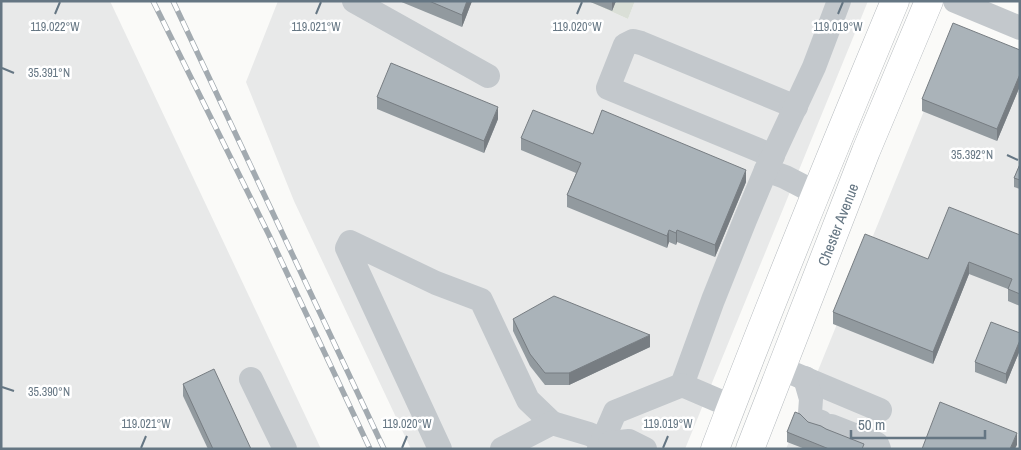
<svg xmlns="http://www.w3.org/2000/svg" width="1021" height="450" font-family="'Archivo Narrow',sans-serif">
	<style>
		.built { fill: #e8e9e9 }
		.green { fill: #dadfd7 }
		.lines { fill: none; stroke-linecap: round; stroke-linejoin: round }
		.major-casing { stroke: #b5babe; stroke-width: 29 }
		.minor { stroke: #c3c8cc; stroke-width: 24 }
		.major { stroke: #fff; stroke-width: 28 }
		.rail-casing { stroke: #a2aab0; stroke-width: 5.5 }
		.rail { stroke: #fff; stroke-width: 4; stroke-dasharray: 11; stroke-linecap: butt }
		.wall { fill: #929a9f }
		.shaded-wall { fill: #777d82 }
		.building { fill: #aab3b9; stroke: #777d82 }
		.ticks { fill: none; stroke: #657683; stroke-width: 2 }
		.labels { text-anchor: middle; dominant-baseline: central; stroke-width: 5; stroke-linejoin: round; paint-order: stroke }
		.street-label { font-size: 15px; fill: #657683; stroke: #fff }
		.ticks-label { font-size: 12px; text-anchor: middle; fill: #657683; stroke: #fff; stroke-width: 5; stroke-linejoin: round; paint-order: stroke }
	</style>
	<rect width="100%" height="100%" fill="#fafaf8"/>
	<g class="built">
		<path d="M1,1H110L321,449H1Z"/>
		<path d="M278,1H588L628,19L635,1H868L685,449H411L294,201L246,82Z"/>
		<path d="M955,35L1020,62L1019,449H786Z"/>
	</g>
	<path class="green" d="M588,1H635L628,19Z"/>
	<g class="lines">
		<defs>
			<g id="major">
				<path d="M715,449C772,299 833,150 895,1"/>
				<path id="s1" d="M750,449L866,151L929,1"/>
			</g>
		</defs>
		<use href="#major" class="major-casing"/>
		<g class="minor">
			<path d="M354,1L488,76"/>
			<path d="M955,1L1020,28"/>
			<path d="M773,156L608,88L625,45L633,41L641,43L796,107"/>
			<path d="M766,170L785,177L816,193"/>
			<path d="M780,368L880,410"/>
			<path d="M805,378L811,399L810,413L813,419L821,422"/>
			<path d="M251,379L285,449"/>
			<path d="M682,385L713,300L745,220L766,170L814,67L839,1"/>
			<path d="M831,426L877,444L879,449"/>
			<path d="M440,449L347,248L350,242L436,283L481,300L528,400L552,423"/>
			<path d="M502,449L552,423L589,434L610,443"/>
			<path d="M599,449L615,412L682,385L731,406"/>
			<path d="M613,449L610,443L629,441L645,449"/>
		</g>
		<use href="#major" class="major"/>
		<defs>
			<g id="rail">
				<path d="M153,1L269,235L370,449"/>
				<path d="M173,1L384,449"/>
			</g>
		</defs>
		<use href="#rail" class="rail-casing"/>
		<use href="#rail" class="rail"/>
	</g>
	<g class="wall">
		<path d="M399,1H472L462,27Z"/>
		<path d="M588,1H616L612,11Z"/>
		<path d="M1020,50V86L997,141L922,111V99Z"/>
		<path d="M377,97L498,119L484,153L377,109Z"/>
		<path d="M593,134L746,182L715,257L677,242L676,245L669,242L667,248L567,207V195L576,173L521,150V138Z"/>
		<path d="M1020,164V189L1014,187V178Z"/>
		<path d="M1020,235V306L1008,301V289L969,274L933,364L833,324V312L928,259Z"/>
		<path d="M513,319L650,347L569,385H545L530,366L513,331Z"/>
		<path d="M1020,333V350L1006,384L975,372V362Z"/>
		<path d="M183,384L251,449H208L183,396Z"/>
		<path d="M808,422L826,429L864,449H805L787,442V432Z"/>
	</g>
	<g class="shaded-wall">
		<path d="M467,1H472L462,27V15Z"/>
		<path d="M612,1H616L612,11Z"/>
		<path d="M1020,74V86L997,141V129Z"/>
		<path d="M498,107V119L484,153V141Z"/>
		<path d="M746,170V182L715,257V245Z"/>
		<path d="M669,230V242L667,248V236Z"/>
		<path d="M677,230V242L676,245V233Z"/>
		<path d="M969,262V274L933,364V352Z"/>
		<path d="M650,335V347L569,385V373Z"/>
		<path d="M1020,340V350L1006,384V374Z"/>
		<path d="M1017,433V445L1015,449H1010Z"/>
	</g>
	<g class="building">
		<path d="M429,1H467L462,15Z"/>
		<path d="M953,23L1020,50V74L997,129L922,99Z"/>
		<path d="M391,63L498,107L484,141L377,97Z"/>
		<path d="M533,110L593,134L602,110L746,170L715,245L677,230L676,233L669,230L667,236L567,195L581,163L521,138Z"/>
		<path d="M1020,164V180L1014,178Z"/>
		<path d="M949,207L1020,235V294L1008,289L1012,279L969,262L933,352L833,312L865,234L928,259Z"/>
		<path d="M554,296L650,335L569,373H545L530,354L513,319Z"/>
		<path d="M991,322L1020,333V340L1006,374L975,362Z"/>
		<path d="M214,369L251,449H213L183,384Z"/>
		<path d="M940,402L1017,433L1010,449H922Z"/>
		<path d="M795,412L800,414L808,422L821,426L826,429L864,444L862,449H829L787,432Z"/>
	</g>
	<path class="ticks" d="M55,14L60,2M316,14L321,2M577,14L582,2M838,14L843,2M2,68L14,73M1007,155L1018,160M2,387L14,391M141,448L146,436M402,448L407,436M663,448L668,436"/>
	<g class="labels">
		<g class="street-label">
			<text stroke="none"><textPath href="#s1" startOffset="241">Chester Avenue</textPath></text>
		</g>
	</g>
	<g class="ticks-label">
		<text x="55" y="31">119.022°W</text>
		<text x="316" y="31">119.021°W</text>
		<text x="577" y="31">119.020°W</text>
		<text x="838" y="31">119.019°W</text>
		<text x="49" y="77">35.391°N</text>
		<text x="972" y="159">35.392°N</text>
		<text x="49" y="396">35.390°N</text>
		<text x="146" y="428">119.021°W</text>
		<text x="407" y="428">119.020°W</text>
		<text x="668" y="428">119.019°W</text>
	</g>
	<rect width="1021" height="450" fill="none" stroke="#657683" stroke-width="5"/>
	<path d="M851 430v8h134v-8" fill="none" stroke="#657683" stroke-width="2.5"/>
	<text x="858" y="430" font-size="15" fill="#657683" stroke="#ffffff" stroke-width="4" paint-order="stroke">50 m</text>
</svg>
